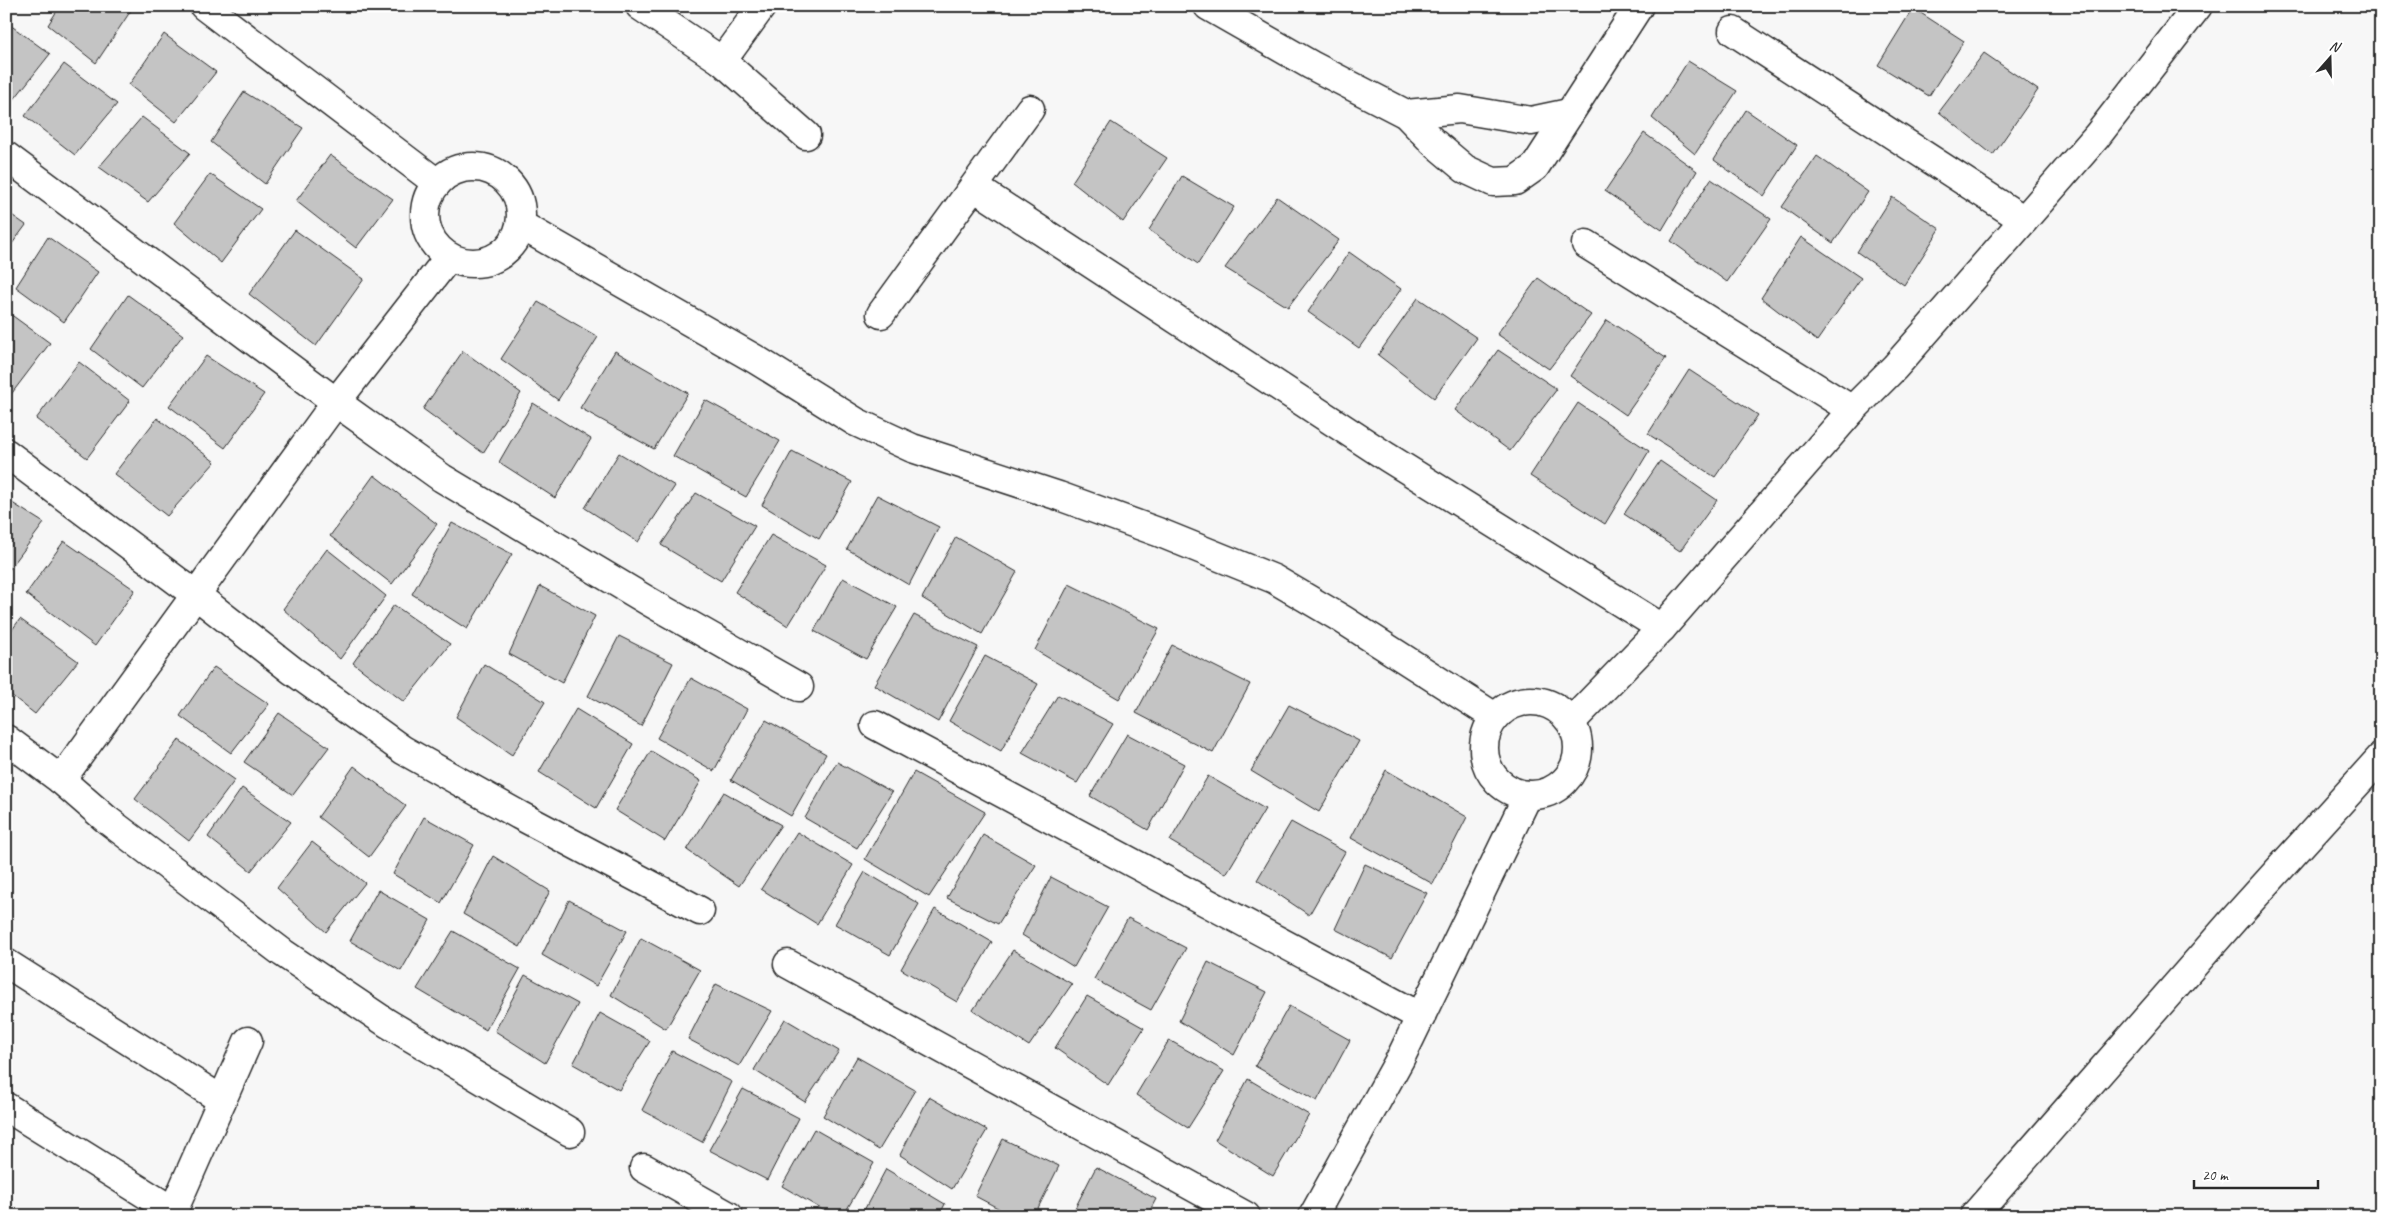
<svg xmlns="http://www.w3.org/2000/svg" width="2387" height="1222" font-family="Caveat,sans-serif">
	<style>
		.building { fill: #c4c4c4; stroke: #2b2b2b }
		.lines { fill: none; stroke-linecap: round; stroke-linejoin: round }
		.street-casing { stroke: #2b2b2b; stroke-width: 31 }
		.street { stroke: #fff; stroke-width: 28 }
	</style>
	<rect width="100%" height="100%" fill="#f7f7f7"/>
	<filter id="ink" filterUnits="userSpaceOnUse"><feTurbulence type="fractalNoise" baseFrequency=".02" numOctaves="2"/><feDisplacementMap in="SourceGraphic" scale="10" xChannelSelector="R" yChannelSelector="G"/><feConvolveMatrix kernelMatrix="1 2 1 2 8 2 1 2 1" color-interpolation-filters="sRGB"/></filter>
	<g filter="url(#ink)">
		<g class="building">
			<path d="M60,6H128L132,9L96,63L48,25Z"/>
			<path d="M1913,8L1964,41L1929,96L1878,65Z"/>
			<path d="M6,22L50,54L8,107L6,105Z"/>
			<path d="M164,34L216,72L176,122L129,85Z"/>
			<path d="M1984,53L2038,90L1993,155L1939,112Z"/>
			<path d="M1688,61L1737,91L1695,154L1652,118Z"/>
			<path d="M64,64L117,104L75,155L25,116Z"/>
			<path d="M244,92L303,128L265,184L211,142Z"/>
			<path d="M1746,110L1797,145L1764,196L1714,160Z"/>
			<path d="M142,117L190,153L148,202L99,167Z"/>
			<path d="M1111,122L1167,158L1123,222L1072,182Z"/>
			<path d="M1644,133L1697,171L1662,230L1605,191Z"/>
			<path d="M330,155L393,199L356,248L296,201Z"/>
			<path d="M1817,156L1868,192L1833,243L1782,207Z"/>
			<path d="M210,174L261,209L221,263L174,223Z"/>
			<path d="M1182,176L1234,207L1198,264L1149,230Z"/>
			<path d="M1711,179L1771,219L1727,282L1671,241Z"/>
			<path d="M1277,197L1339,240L1288,307L1225,268Z"/>
			<path d="M1892,197L1940,229L1904,285L1857,252Z"/>
			<path d="M6,211L26,225L6,252Z"/>
			<path d="M295,230L364,279L316,346L249,294Z"/>
			<path d="M48,237L98,272L64,322L16,287Z"/>
			<path d="M1801,237L1861,278L1817,341L1761,298Z"/>
			<path d="M1349,252L1401,289L1359,348L1308,312Z"/>
			<path d="M1538,278L1591,315L1549,369L1497,334Z"/>
			<path d="M128,295L183,335L142,388L91,349Z"/>
			<path d="M1418,298L1477,338L1434,398L1378,355Z"/>
			<path d="M538,302L598,337L558,400L501,359Z"/>
			<path d="M6,311L50,343L9,397L6,395Z"/>
			<path d="M1607,320L1666,358L1626,415L1570,376Z"/>
			<path d="M1498,350L1557,389L1510,451L1455,410Z"/>
			<path d="M463,351L521,393L483,453L423,409Z"/>
			<path d="M615,351L688,393L654,449L580,408Z"/>
			<path d="M206,356L264,394L225,448L169,406Z"/>
			<path d="M79,362L130,401L87,458L36,419Z"/>
			<path d="M1689,370L1758,415L1715,477L1648,434Z"/>
			<path d="M705,400L780,441L746,497L673,456Z"/>
			<path d="M533,403L591,439L555,498L499,462Z"/>
			<path d="M1578,403L1649,451L1605,524L1530,476Z"/>
			<path d="M157,418L215,462L167,516L114,474Z"/>
			<path d="M792,451L852,482L819,539L762,505Z"/>
			<path d="M619,453L675,486L638,542L585,508Z"/>
			<path d="M1660,461L1717,500L1680,551L1624,514Z"/>
			<path d="M374,475L437,524L392,584L330,536Z"/>
			<path d="M696,493L755,526L721,581L661,545Z"/>
			<path d="M877,495L939,527L909,585L847,549Z"/>
			<path d="M6,499L44,523L6,574Z"/>
			<path d="M452,523L512,554L467,629L412,594Z"/>
			<path d="M771,535L826,565L788,626L735,592Z"/>
			<path d="M956,537L1017,572L982,634L922,598Z"/>
			<path d="M64,541L135,590L95,646L26,594Z"/>
			<path d="M327,549L386,596L340,659L283,609Z"/>
			<path d="M843,578L897,607L866,659L814,631Z"/>
			<path d="M1069,584L1159,629L1119,699L1035,650Z"/>
			<path d="M540,586L595,616L562,683L509,654Z"/>
			<path d="M394,605L450,644L404,702L353,663Z"/>
			<path d="M914,615L978,647L938,722L874,685Z"/>
			<path d="M20,619L78,661L35,714L6,691V638Z"/>
			<path d="M619,636L673,663L641,726L588,696Z"/>
			<path d="M1172,645L1250,684L1213,753L1136,713Z"/>
			<path d="M985,656L1038,684L1001,751L949,721Z"/>
			<path d="M484,664L545,702L512,755L456,717Z"/>
			<path d="M214,667L269,704L231,753L180,716Z"/>
			<path d="M691,678L747,709L714,771L657,738Z"/>
			<path d="M1058,695L1113,724L1077,783L1022,753Z"/>
			<path d="M1289,705L1359,741L1319,812L1251,771Z"/>
			<path d="M576,709L633,744L596,808L539,772Z"/>
			<path d="M279,713L329,747L293,795L244,762Z"/>
			<path d="M766,720L826,754L791,816L731,780Z"/>
			<path d="M1127,734L1184,764L1148,830L1090,796Z"/>
			<path d="M179,740L235,780L189,841L135,799Z"/>
			<path d="M651,751L701,781L665,841L615,810Z"/>
			<path d="M837,762L892,792L857,848L805,818Z"/>
			<path d="M354,766L406,806L369,857L318,817Z"/>
			<path d="M1386,770L1467,817L1433,884L1351,838Z"/>
			<path d="M914,772L985,812L929,897L865,859Z"/>
			<path d="M1208,776L1265,809L1226,874L1170,841Z"/>
			<path d="M242,788L291,822L251,871L208,837Z"/>
			<path d="M724,792L781,825L739,886L687,850Z"/>
			<path d="M424,817L474,845L441,903L393,874Z"/>
			<path d="M1291,822L1345,852L1309,915L1257,880Z"/>
			<path d="M797,832L853,865L817,924L761,889Z"/>
			<path d="M983,835L1036,865L998,924L947,898Z"/>
			<path d="M312,842L365,883L326,932L277,888Z"/>
			<path d="M493,856L550,891L520,947L463,914Z"/>
			<path d="M1365,864L1427,893L1392,958L1335,929Z"/>
			<path d="M865,872L919,904L890,955L835,924Z"/>
			<path d="M1051,877L1108,907L1074,967L1022,935Z"/>
			<path d="M378,890L430,920L401,971L350,941Z"/>
			<path d="M569,900L627,931L596,986L542,955Z"/>
			<path d="M935,909L992,942L957,1002L901,969Z"/>
			<path d="M1128,918L1186,948L1151,1010L1094,979Z"/>
			<path d="M453,931L520,969L486,1030L417,989Z"/>
			<path d="M641,938L700,970L666,1029L611,995Z"/>
			<path d="M1013,950L1072,984L1029,1046L973,1010Z"/>
			<path d="M1208,962L1267,992L1234,1055L1179,1021Z"/>
			<path d="M525,975L578,1004L545,1063L495,1031Z"/>
			<path d="M716,984L772,1011L739,1066L688,1039Z"/>
			<path d="M1087,996L1144,1028L1108,1085L1055,1048Z"/>
			<path d="M1289,1006L1350,1040L1317,1101L1255,1066Z"/>
			<path d="M600,1013L650,1041L619,1090L573,1064Z"/>
			<path d="M785,1019L839,1051L805,1102L754,1070Z"/>
			<path d="M1169,1040L1224,1071L1188,1128L1136,1095Z"/>
			<path d="M672,1051L732,1082L702,1142L642,1110Z"/>
			<path d="M857,1057L915,1090L879,1150L823,1116Z"/>
			<path d="M1248,1079L1309,1115L1273,1176L1215,1140Z"/>
			<path d="M743,1089L799,1118L767,1180L709,1150Z"/>
			<path d="M929,1097L987,1130L952,1189L900,1155Z"/>
			<path d="M814,1129L874,1163L843,1216H833L782,1186Z"/>
			<path d="M1003,1139L1059,1166L1034,1216H1013L975,1196Z"/>
			<path d="M1096,1167L1156,1199L1147,1216H1071Z"/>
			<path d="M886,1169L945,1204L939,1216H861Z"/>
		</g>
		<g class="lines">
			<defs>
				<g id="street">
					<path d="M204,6L437,183"/>
					<path d="M640,6L722,61L806,135"/>
					<path d="M1208,6L1311,65L1406,114L1433,142L1465,169L1493,182L1515,181L1535,167L1639,6"/>
					<path d="M1733,31L2024,220"/>
					<path d="M722,61L762,6"/>
					<path d="M1406,114L1460,109L1531,121L1569,113"/>
					<path d="M6,156L336,402L442,478L648,601L799,687"/>
					<circle cx="473" cy="215" r="48"/>
					<path d="M974,187L1387,457L1662,628"/>
					<path d="M521,225L755,359L856,422L912,448L1059,496L1158,532L1274,579L1342,619L1495,717"/>
					<path d="M1586,244L1852,410"/>
					<path d="M881,314L1030,109"/>
					<path d="M6,453L196,595L293,671L403,750L519,815L700,911"/>
					<circle cx="1531" cy="748" r="47"/>
					<path d="M1571,722L1662,628L1852,410L1895,367L2024,220L2097,136L2198,6"/>
					<path d="M875,725L1421,1017"/>
					<path d="M6,739L61,780L106,819L283,953L387,1023L570,1132"/>
					<path d="M61,780L336,402L449,257"/>
					<path d="M6,963L222,1100"/>
					<path d="M788,964L1246,1216"/>
					<path d="M6,1107L173,1211"/>
					<path d="M644,1168L729,1216"/>
					<path d="M171,1216L248,1041"/>
					<path d="M1313,1216L1400,1059L1528,795"/>
					<path d="M1974,1216L2235,918L2381,757"/>
				</g>
			</defs>
			<use href="#street" class="street-casing"/>
			<use href="#street" class="street"/>
		</g>
	</g>
	<rect width="2387" height="1222" fill="none" stroke="#fff" stroke-width="25"/>
	<rect x="12" y="12" width="2362" height="1197" fill="none" stroke="#2b2b2b" stroke-width="2" filter="url(#ink)"/>
	<g transform="translate(2330 58) rotate(20)" stroke="#ffffff" stroke-width="4" paint-order="stroke">
	<path d="M0-4L9 19L0 12L-9 19Z" fill="#2b2b2b"/>
	<text y="-8" font-size="14" font-weight="bold" text-anchor="middle" fill="#2b2b2b">N</text>
	</g>
	<path d="M2194 1180v8h124v-8" fill="none" stroke="#2b2b2b" stroke-width="2.5"/>
	<text x="2202" y="1180" font-size="15" fill="#2b2b2b" stroke="#ffffff" stroke-width="4" paint-order="stroke">20 m</text>
</svg>
